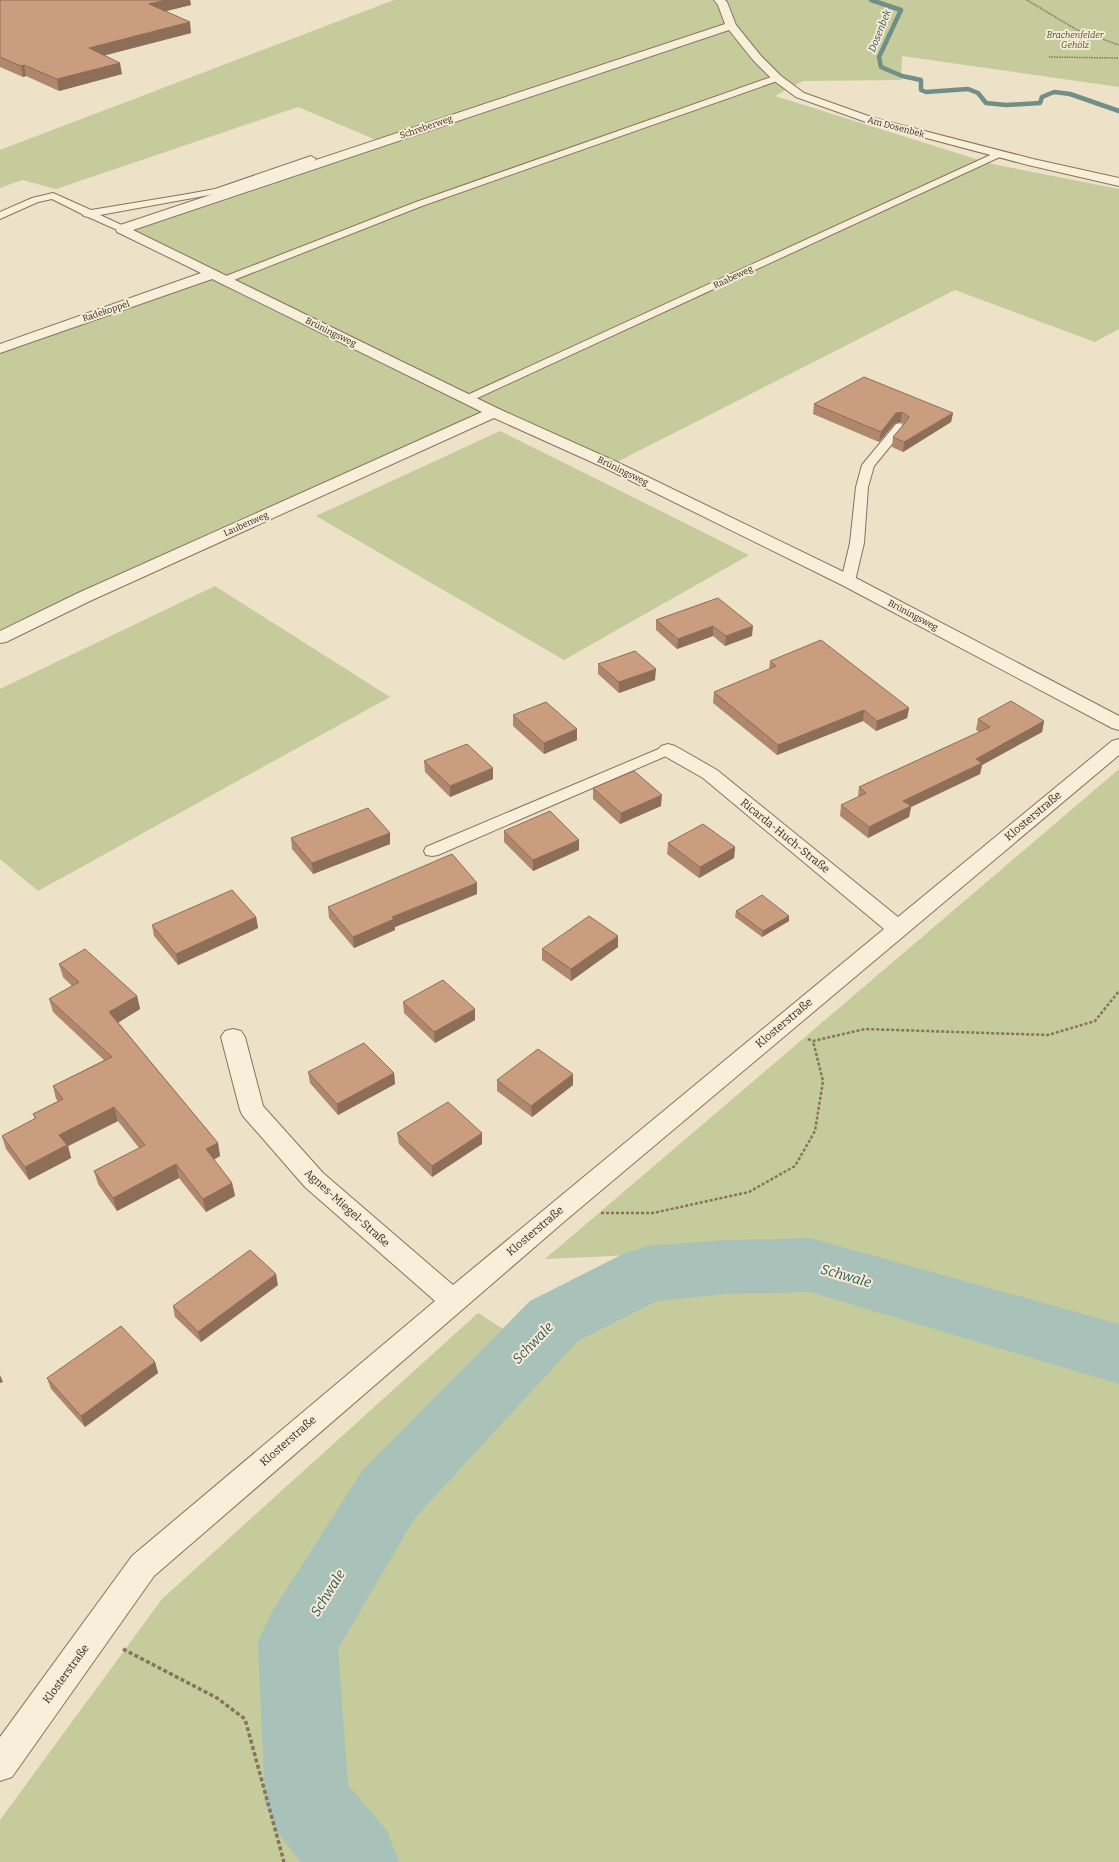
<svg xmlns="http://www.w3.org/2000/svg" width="1119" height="1862" font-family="Bitter,serif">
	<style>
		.green { fill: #c6cb9b }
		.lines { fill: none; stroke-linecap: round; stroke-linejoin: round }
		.stream { stroke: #6f8f87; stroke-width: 4.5 }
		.river { fill: #a8c1b9; fill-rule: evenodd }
		.lane-casing { stroke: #88735d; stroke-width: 2 }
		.street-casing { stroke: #88735d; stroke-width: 2 }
		.path-far2 { stroke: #88735d; stroke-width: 1.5; stroke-dasharray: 1.5 1; stroke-linecap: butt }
		.path-far1 { stroke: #88735d; stroke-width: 2.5; stroke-dasharray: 3 2; stroke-linecap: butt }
		.path { stroke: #88735d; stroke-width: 3.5; stroke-dasharray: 4 2.5; stroke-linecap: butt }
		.lane { fill: #f8efda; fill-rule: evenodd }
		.street { fill: #f8efda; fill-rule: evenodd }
		.wall { fill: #ae876c }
		.shaded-wall { fill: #8d6e58 }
		.building { fill: #ca9d7e; stroke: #8d6e58 }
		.labels { text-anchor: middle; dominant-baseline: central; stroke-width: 4; stroke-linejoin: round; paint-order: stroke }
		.far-park-label { font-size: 9px; font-style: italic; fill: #4a5527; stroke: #f5ebd6 }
		.far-street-label { font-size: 9px; fill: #392c20; stroke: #f5ebd6 }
		.far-water-label { font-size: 10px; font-style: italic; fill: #305855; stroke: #f5ebd6 }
		.street-label { font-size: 11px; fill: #392c20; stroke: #f5ebd6 }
		.near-water-label { font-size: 14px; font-style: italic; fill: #305855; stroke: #f5ebd6 }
	</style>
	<rect width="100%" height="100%" fill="#ede1c7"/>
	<g class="green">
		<path d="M394,0H1119V87L902,56L901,80L803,81L775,96L992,164L1119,189V329L1095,342L955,290L611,465L493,412L0,638V349L212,274L122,229L381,142L298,107L56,189L22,180L0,188V150Z"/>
		<path d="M500,431L749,555L564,660L316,516Z"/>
		<path d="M215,586L390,697L38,891L0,859V689Z"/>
		<path d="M1119,769V1862H0V1820L162,1599L478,1313L511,1334L633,1255L545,1259Z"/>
	</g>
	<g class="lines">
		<path class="stream" d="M871,0L901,10L879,57L881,67L902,76L921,80V90L926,92L968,89L978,93L986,103L1006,105L1040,103L1042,97L1054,92L1070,94L1119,111"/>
		<path class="river" d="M810,1238L1119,1324V1384L810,1292L726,1294L657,1301L578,1341L414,1519L338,1649L348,1785L387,1831L399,1862H301L277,1832L265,1802L258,1642L270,1615L362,1471L530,1301L623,1254L647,1246L726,1240Z"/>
		<defs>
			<g id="lane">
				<path d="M777,75L781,78L780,80L422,206L229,282H221L220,280L221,278L416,202Z"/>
				<path d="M999,151L1002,152L1004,154L1002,156L471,401H463L461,399L463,397Z"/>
				<path d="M311,156L316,159L314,161L220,193L100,215L126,227L127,229L122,232L88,217L84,216L82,214L52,199L38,202L0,219V212L32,198L53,193L91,210L182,195L215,189Z"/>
				<path d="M900,423L906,427L874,466L868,487L864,543L855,581L853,584H843L841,581L850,543L856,487L862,465L896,424Z"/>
				<path d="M668,745L673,747L676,750L673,753L438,855L432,856L426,855L424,851L426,847Z"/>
			</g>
			<g id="street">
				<path d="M714,0H725L727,2L736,25L761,56L781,76L804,93L874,118L1033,159L1119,178V186L1028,165L866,122L796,97L773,80L753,60L729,30L133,230L499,409L617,462L854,577L1119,716V730L1112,728L842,585L605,468L494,418L90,601L6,642L0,643V631L78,593L482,412L212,279L0,353V344L201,273L117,232L116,229L117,226L725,24L718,5Z"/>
				<path d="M1119,739V755L566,1220L154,1576L12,1777L0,1781V1737L132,1556L435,1301L305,1187L243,1116L240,1110L221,1037L225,1031L233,1029L241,1031L245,1037L263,1106L323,1173L453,1285L884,929L703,778L661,754L658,750L661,746L668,744L675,746L717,770L898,917L1112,741Z"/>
			</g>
		</defs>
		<use href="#lane" class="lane-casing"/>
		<use href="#street" class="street-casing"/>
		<g class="path-far2">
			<path d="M1027,0L1077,30L1119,45"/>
			<path d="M1049,57L1119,58"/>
		</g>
		<g class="path-far1">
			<path d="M808,1039L813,1041L865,1029L1048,1035L1095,1021L1119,991"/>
			<path d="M601,1213H653L749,1192L795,1166L815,1131L823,1081L813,1041"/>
		</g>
		<path class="path" d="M123,1649L217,1698L245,1719L284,1862"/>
		<use href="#lane" class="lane"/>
		<use href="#street" class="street"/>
	</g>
	<g class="wall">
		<path d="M0,0H190L191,5L165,11L191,33L105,55L122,74L59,91L26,76L23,77L0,67Z"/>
		<path d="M814,404L953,413L951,422L903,452L892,447L893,437L904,424L901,422L895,423L879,442L813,414Z"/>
		<path d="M718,598L752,636L725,646L713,636L677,649L656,630V620Z"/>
		<path d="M770,661L909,708L907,718L876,731L863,721L777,755L713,703L714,692L769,670Z"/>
		<path d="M598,664L655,680L619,693L598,674Z"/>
		<path d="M513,715L577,740L544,754L513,726Z"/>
		<path d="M978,719L1044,721L1042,732L982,765L980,774L911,807L909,817L868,838L840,816L841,805L858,797L859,787L979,732L976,730Z"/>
		<path d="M424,761L493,768V779L450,797L425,772Z"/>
		<path d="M593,788L661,806L620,824L593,799Z"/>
		<path d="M504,831L579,840V850L533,871L504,842Z"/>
		<path d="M390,833V844L313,874L292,849L291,838Z"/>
		<path d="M668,843L735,847L734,858L699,878L667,854Z"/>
		<path d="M477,883V894L395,927V930L354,948L329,918L328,907Z"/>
		<path d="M736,911L789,916V921L762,937L735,917Z"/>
		<path d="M256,917L258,928L178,965L154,936L152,925Z"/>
		<path d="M618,947L571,981L542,960V949Z"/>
		<path d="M59,964L137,996L140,1009L118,1022L218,1143L220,1156L214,1160L232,1183L235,1196L206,1212L179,1178L117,1211L98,1184L94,1171L139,1148L118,1121L68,1146L71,1158L29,1180L6,1149L2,1136L35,1119L33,1114L58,1101L56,1099L53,1086L104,1060L53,1012L49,999L72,986L63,977Z"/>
		<path d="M403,1002L475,1020L435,1043L404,1013Z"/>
		<path d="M308,1072L394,1073L395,1084L338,1115L310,1083Z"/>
		<path d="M497,1080L573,1085L532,1117L497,1091Z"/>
		<path d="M397,1133L482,1144L432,1177L399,1144Z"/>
		<path d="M278,1285L201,1342L175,1317L173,1306Z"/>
		<path d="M155,1362L158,1373L85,1427L51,1389L47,1378Z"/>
	</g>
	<g class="shaded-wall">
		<path d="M166,0H190L191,5L150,15L149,4Z"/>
		<path d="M190,22L191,33L91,59L89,48Z"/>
		<path d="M120,63L122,74L59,91L57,79Z"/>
		<path d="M24,65L26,76L23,77L21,66Z"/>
		<path d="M902,412L901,422L895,423L879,442L881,432L896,413Z"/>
		<path d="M953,413L951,422L903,452L904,442Z"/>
		<path d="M713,626V636L677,649L678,639Z"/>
		<path d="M753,626L752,636L725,646L726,636Z"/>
		<path d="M656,669L655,680L619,693V682Z"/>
		<path d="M909,708L907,718L876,731L877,721Z"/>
		<path d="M864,710L863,721L777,755L778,745Z"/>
		<path d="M1044,721L1042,732L982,765L980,774L911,807L909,817L868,838L869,827L903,801L976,759Z"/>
		<path d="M577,729V740L544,754V743Z"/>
		<path d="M493,768V779L450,797V786Z"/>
		<path d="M662,795L661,806L620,824L621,813Z"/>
		<path d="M390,833V844L313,874L312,863Z"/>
		<path d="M579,840V850L533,871V860Z"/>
		<path d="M735,847L734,858L699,878L700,867Z"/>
		<path d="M477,883V894L395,927V930L354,948L353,937L392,917Z"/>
		<path d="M789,916V921L762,937L763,931Z"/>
		<path d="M256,917L258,928L178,965L176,954Z"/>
		<path d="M618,936V947L571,981V969Z"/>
		<path d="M137,996L140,1009L113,1026L109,1012Z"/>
		<path d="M475,1009V1020L435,1043L434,1032Z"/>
		<path d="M394,1073L395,1084L338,1115L337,1104Z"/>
		<path d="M573,1074V1085L532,1117L531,1106Z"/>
		<path d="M114,1107L118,1121L68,1146L71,1158L29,1180L25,1167L59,1135Z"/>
		<path d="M482,1133V1144L432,1177V1166Z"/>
		<path d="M218,1143L220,1156L208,1162L206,1149Z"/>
		<path d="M176,1164L179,1178L117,1211L113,1198Z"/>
		<path d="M232,1183L235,1196L206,1212L203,1199Z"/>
		<path d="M276,1274L278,1285L201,1342L198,1332Z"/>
		<path d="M155,1362L158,1373L85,1427L81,1416Z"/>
		<path d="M0,1375L3,1382L0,1383Z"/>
	</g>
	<g class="building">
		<path d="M0,0H166L149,4L190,22L89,48L120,63L57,79L24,65L21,66L0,57Z"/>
		<path d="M864,377L953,413L904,442L893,437L909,418L908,416L902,412L896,413L881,432L814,404Z"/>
		<path d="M718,598L753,626L726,636L713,626L678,639L656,620Z"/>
		<path d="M821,640L909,708L877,721L864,710L778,745L714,692L776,666L770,661Z"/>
		<path d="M635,651L656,669L619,682L598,664Z"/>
		<path d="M1011,701L1044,721L976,759L982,763L903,801L911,806L869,827L841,805L866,793L859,787L990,727L978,719Z"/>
		<path d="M546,702L577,729L544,743L513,715Z"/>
		<path d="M467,744L493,768L450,786L424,761Z"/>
		<path d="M634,771L662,795L621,813L593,788Z"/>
		<path d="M368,808L390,833L312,863L291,838Z"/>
		<path d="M550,811L579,840L533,860L504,831Z"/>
		<path d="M703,824L735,847L700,867L668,843Z"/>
		<path d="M452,854L477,883L392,917L394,919L353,937L328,907Z"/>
		<path d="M232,890L256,917L176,954L152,925Z"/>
		<path d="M762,895L789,916L763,931L736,911Z"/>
		<path d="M589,916L618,936L571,969L542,949Z"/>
		<path d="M85,949L137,996L109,1012L218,1143L206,1149L232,1183L203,1199L176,1164L113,1198L94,1171L145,1145L114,1107L59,1135L67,1145L25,1167L2,1136L36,1118L33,1114L63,1099L53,1086L112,1057L49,999L79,982L59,964Z"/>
		<path d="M443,980L475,1009L434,1032L403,1002Z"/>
		<path d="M364,1043L394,1073L337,1104L308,1072Z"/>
		<path d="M538,1049L573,1074L531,1106L497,1080Z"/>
		<path d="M448,1102L482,1133L432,1166L397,1133Z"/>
		<path d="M250,1250L276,1274L198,1332L173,1306Z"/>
		<path d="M121,1326L155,1362L81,1416L47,1378Z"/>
	</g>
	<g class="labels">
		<g class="far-park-label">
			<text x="1075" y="35">Brachenfelder<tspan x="1075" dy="10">Gehölz</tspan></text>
		</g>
		<g class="far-street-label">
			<text transform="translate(426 127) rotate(-19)">Schreberweg</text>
			<text transform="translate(896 127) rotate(15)">Am Dosenbek</text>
			<text transform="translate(733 277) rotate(-25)">Raabeweg</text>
			<text transform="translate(106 311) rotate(-19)">Radekoppel</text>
			<text transform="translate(331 332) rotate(26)">Brüningsweg</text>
			<text transform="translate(623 471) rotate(26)">Brüningsweg</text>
			<text transform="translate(246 524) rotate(-24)">Laubenweg</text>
			<text transform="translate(913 615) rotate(28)">Brüningsweg</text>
		</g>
		<g class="far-water-label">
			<text transform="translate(880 31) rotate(-68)">Dosenbek</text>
		</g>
		<g class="street-label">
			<text transform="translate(1033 816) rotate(-40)">Klosterstraße</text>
			<text transform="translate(785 836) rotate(39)">Ricarda-Huch-Straße</text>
			<text transform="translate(784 1023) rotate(-40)">Klosterstraße</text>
			<text transform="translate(347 1208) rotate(42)">Agnes-Miegel-Straße</text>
			<text transform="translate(535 1231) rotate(-40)">Klosterstraße</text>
			<text transform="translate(288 1441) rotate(-41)">Klosterstraße</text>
			<text transform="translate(66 1674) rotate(-54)">Klosterstraße</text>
		</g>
		<g class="near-water-label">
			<text transform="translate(846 1276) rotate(16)">Schwale</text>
			<text transform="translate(533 1343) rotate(-46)">Schwale</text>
			<text transform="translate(328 1593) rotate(-58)">Schwale</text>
		</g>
	</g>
</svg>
